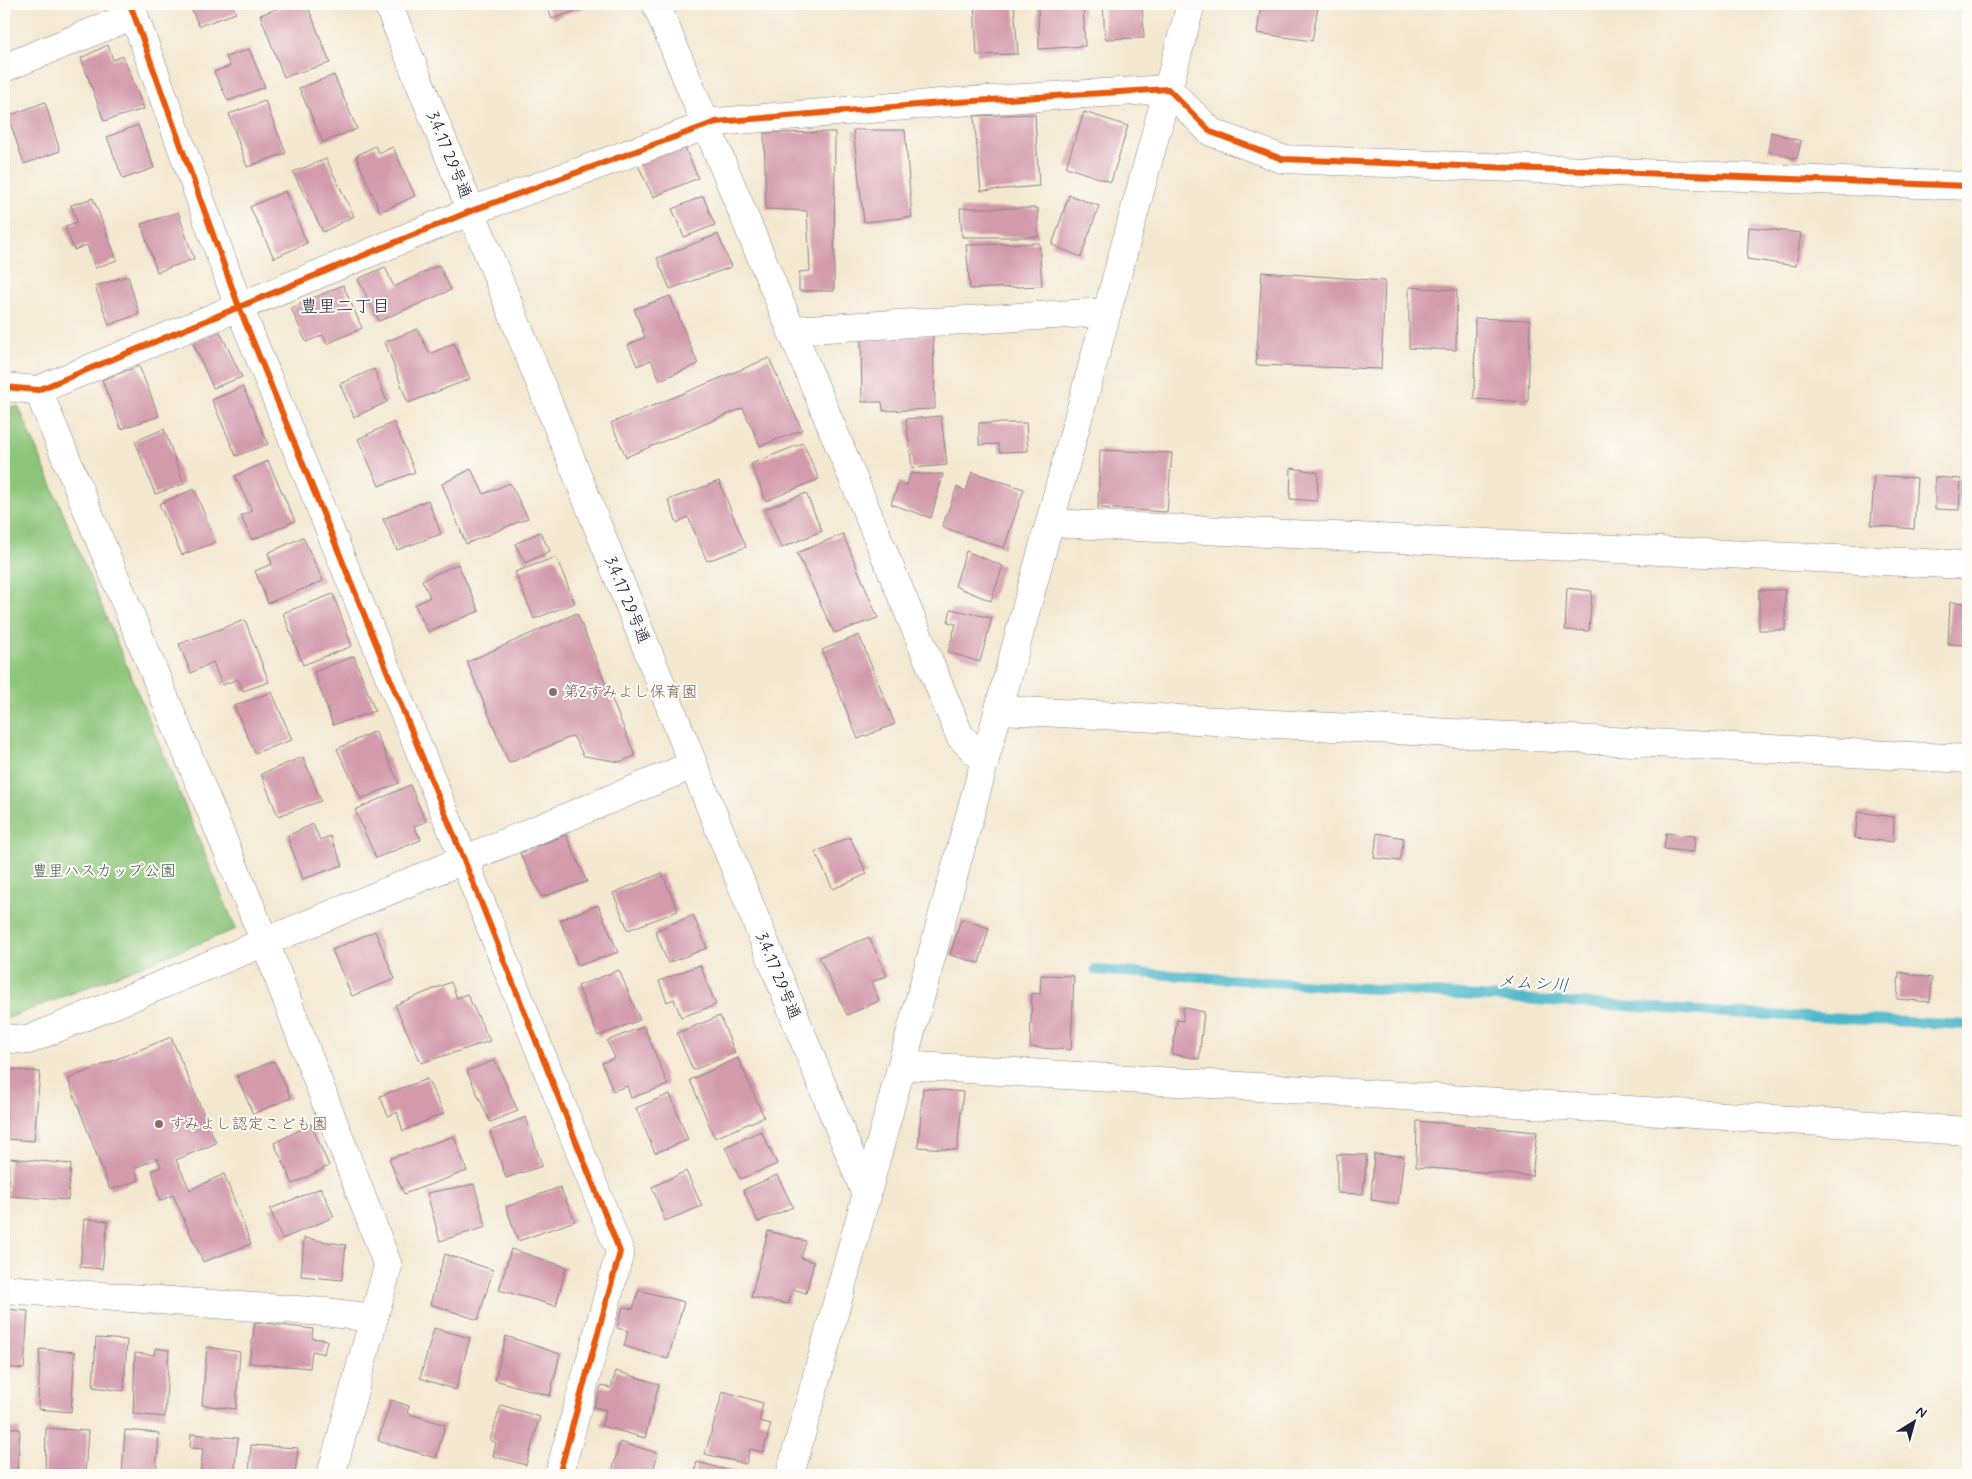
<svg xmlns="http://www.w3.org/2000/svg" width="1972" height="1479" font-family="Mynerve,'Klee One',sans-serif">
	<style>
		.green { fill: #8cc579; stroke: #57745a }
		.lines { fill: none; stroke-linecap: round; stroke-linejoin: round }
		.stream { stroke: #4db7cb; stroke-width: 10 }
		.building { fill: #d39aab }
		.minor-casing { stroke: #8a8485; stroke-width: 29 }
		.minor { stroke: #fff; stroke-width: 28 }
		.cycleway-casing { stroke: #fdfcf7; stroke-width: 9 }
		.cycleway { stroke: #e8590c; stroke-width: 6 }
		.education-dot { fill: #8d6e63; stroke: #fdfcf7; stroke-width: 2 }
		.labels { text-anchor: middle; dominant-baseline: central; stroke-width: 4; stroke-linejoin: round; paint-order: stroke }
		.street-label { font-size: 16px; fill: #22223b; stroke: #fdfcf7 }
		.education-label { font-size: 16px; fill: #785e54; stroke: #fdfcf7; text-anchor: start }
		.park-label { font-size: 16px; fill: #475b51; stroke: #fdfcf7 }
		.neighbourhood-label { font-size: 18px; fill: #22223b; stroke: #fdfcf7 }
		.water-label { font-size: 18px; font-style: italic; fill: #335e75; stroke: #fdfcf7 }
	</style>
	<rect width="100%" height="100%" fill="#fdfcf7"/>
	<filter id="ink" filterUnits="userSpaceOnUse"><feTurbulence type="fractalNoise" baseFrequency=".02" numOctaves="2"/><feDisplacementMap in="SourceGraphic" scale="10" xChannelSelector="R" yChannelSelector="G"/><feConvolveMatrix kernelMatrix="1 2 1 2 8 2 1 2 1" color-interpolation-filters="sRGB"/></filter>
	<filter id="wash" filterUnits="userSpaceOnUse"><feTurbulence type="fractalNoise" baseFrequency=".0096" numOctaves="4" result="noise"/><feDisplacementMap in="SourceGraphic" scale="20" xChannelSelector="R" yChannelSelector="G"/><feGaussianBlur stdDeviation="1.12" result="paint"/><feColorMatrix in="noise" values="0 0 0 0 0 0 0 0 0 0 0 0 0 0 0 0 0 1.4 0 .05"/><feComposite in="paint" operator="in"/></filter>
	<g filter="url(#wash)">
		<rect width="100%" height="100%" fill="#f3e7cf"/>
		<path class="green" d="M4,406L19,407L236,929L6,1019L4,1018Z"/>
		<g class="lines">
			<path class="stream" d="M1095,970L1728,1013L1968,1025"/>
		</g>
		<g id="blocks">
			<g class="building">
				<path d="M189,4H232L236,13L199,26Z"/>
				<path d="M290,4H307L330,63L284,77L260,15Z"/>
				<path d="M546,4H594L552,19Z"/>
				<path d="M974,4H1014L1018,54L977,55Z"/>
				<path d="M1038,4H1083L1085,46L1039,49Z"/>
				<path d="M1103,4H1142L1144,38L1105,39Z"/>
				<path d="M1261,4H1297L1318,7L1312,41L1257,33Z"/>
				<path d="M108,45L113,60L123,56L144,109L104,121L81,58Z"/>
				<path d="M249,49L265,87L228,101L214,72L230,66L226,57Z"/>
				<path d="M334,75L357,129L323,142L299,88Z"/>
				<path d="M265,101L286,153L247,167L229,114Z"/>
				<path d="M45,102L60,151L24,164L8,116Z"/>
				<path d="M1084,112L1128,126L1111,182L1066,167Z"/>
				<path d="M1035,114L1039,186L981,191L974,116Z"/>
				<path d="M138,125L154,168L123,179L107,137Z"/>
				<path d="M853,130H905L912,217L864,222Z"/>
				<path d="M835,132L834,291H799V272L810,271L807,211L766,209L764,133Z"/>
				<path d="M1771,132L1801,141L1797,159L1768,151Z"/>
				<path d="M684,145L698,178L653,197L637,163Z"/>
				<path d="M375,146L379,153L393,147L415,196L380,212L356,156Z"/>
				<path d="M326,159L354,216L323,232L293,172Z"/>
				<path d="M285,191L307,243L274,258L250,207Z"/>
				<path d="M1069,195L1099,206L1081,257L1052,245Z"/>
				<path d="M703,196L715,225L684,237L672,209Z"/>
				<path d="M93,198L117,260L95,268L87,245L74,250L65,226L77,222L71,205Z"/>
				<path d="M960,208H1038V237H962Z"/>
				<path d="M178,212L194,259L157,272L141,224Z"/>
				<path d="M1749,227L1801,233L1796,266L1747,259Z"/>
				<path d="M718,234L731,267L670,289L657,258Z"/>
				<path d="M1039,243L1042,286L970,289L966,245Z"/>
				<path d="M439,265L451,290L379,321L358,279L385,267L394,287Z"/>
				<path d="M1262,272L1385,281L1381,369L1256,365Z"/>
				<path d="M128,276L139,314L109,325L95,286Z"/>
				<path d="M343,285L362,328L327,344L323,335L306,342L291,308Z"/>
				<path d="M1409,287L1457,290L1456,350L1409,348Z"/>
				<path d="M670,296L698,364L660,380L651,360L637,366L628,345L645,337L634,309Z"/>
				<path d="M1475,318L1530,320L1528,402L1474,399Z"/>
				<path d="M417,329L430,354L454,343L470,379L408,403L385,342Z"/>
				<path d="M220,332L242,377L213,388L193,343Z"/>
				<path d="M933,335L935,409L883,411L882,402H862L861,339Z"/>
				<path d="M769,358L802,430L760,446L743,408L626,457L611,423Z"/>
				<path d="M139,366L159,416L121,429L102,380Z"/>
				<path d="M374,369L387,402L354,417L340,384Z"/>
				<path d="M243,387L268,444L236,456L212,400Z"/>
				<path d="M941,416L947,465L912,468L906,419Z"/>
				<path d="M394,422L415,472L379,486L358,439Z"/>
				<path d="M979,423H1026L1028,451L1000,452L998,444L979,445Z"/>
				<path d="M164,429L184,484L155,494L135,441Z"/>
				<path d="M803,443L819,479L766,501L751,464Z"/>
				<path d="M1100,450L1172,453L1167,512L1098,508Z"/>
				<path d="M268,461L295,521L252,540L241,516L252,511L235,476Z"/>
				<path d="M1291,468L1318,472L1317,501L1290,499Z"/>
				<path d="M471,469L484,494L510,483L528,518L466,544L442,484Z"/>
				<path d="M972,472L1024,489L1004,548L942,527L957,487L966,491Z"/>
				<path d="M910,474H943L931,518L891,504L899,482L907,485Z"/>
				<path d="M1874,475L1917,478L1914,529L1871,525Z"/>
				<path d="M1935,477L1961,479L1959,510L1935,509Z"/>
				<path d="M719,481L746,547L707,561L688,517L677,523L668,500Z"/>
				<path d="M194,489L216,542L182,555L159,504Z"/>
				<path d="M806,493L822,531L781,548L765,509Z"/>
				<path d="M428,500L441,534L397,550L383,519Z"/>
				<path d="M540,532L550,551L525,563L515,544Z"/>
				<path d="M843,534L878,618L834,633L797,553Z"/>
				<path d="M303,537L323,581L268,603L255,571L272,564L268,553Z"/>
				<path d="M966,551L1003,566L991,601L955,586Z"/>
				<path d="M556,557L575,603L534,619L515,572Z"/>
				<path d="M458,564L479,611L428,632L415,605L430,597L422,580Z"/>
				<path d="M1567,588L1592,591L1589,631L1565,630Z"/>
				<rect x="1759" y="590" width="26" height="40"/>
				<path d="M333,594L352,646L303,665L283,613Z"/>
				<path d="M1950,602L1968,603V645L1948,644Z"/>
				<path d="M951,609L992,618L980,662L948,652L956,624L948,622Z"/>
				<path d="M577,613L635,756L620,762L584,756L573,736L509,763L467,662Z"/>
				<path d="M245,620L269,682L243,691L238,679L222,685L213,662L191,673L179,644Z"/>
				<path d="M859,635L895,724L858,739L822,650Z"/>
				<path d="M354,656L375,711L333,725L314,672Z"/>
				<path d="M272,692L292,740L255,753L234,706Z"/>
				<path d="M375,731L399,783L361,799L337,749Z"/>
				<path d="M303,757L321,801L278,816L261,774Z"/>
				<path d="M410,785L426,822L414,826L421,840L376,858L355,810Z"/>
				<path d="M1858,812L1894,817L1893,842L1855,838Z"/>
				<path d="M313,824L320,840L330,836L343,865L303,879L287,836Z"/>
				<path d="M1377,833L1404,838L1400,861L1374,858Z"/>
				<path d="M1666,833L1695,836L1694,852L1664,849Z"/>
				<path d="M566,835L587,882L542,897L520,853Z"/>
				<path d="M850,837L867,874L833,889L815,852Z"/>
				<path d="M662,873L678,911L628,930L613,893Z"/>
				<path d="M598,905L618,952L578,966L560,920Z"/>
				<path d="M693,915L707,948L668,963L655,931Z"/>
				<path d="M961,919L989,928L979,963L950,955Z"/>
				<path d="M375,931L395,979L352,996L332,950Z"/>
				<path d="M869,937L887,976L871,982L879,1001L847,1015L819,957Z"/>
				<path d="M700,965L716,1005L681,1017L674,999L667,1002L659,981Z"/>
				<path d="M619,970L640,1020L598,1036L578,986Z"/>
				<path d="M1899,972L1932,978L1930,1002L1897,999Z"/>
				<path d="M1041,975L1074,976L1071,1050L1030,1047L1032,993L1040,994Z"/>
				<path d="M451,982L457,998L467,994L490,1041L421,1063L395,1005Z"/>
				<path d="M1183,1007L1204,1012L1199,1059L1172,1054L1177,1020L1183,1021Z"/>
				<path d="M720,1016L735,1053L693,1070L677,1033Z"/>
				<path d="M644,1026L668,1085L631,1098L627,1086L613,1091L602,1063L615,1058L607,1041Z"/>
				<path d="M171,1037L216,1143L176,1160L190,1190L224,1174L251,1244L203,1262L173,1195L160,1201L152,1170L161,1167L158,1158L135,1168L139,1180L110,1190L68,1079Z"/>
				<path d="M738,1058L764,1117L715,1138L690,1080Z"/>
				<path d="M495,1060L518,1111L490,1122L467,1071Z"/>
				<path d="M274,1061L291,1098L253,1114L237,1076Z"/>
				<path d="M9,1069L40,1072L34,1141L5,1139Z"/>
				<path d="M427,1079L444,1113L403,1131L397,1112L388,1116L380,1096Z"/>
				<path d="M923,1088L963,1092L957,1150L918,1147Z"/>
				<path d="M670,1094L688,1140L655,1153L636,1108Z"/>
				<path d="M526,1117L542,1166L506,1178L490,1131Z"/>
				<path d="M1417,1121L1537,1132L1532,1176L1416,1167Z"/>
				<path d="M311,1124L329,1166L293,1184L274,1143Z"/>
				<path d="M761,1131L777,1164L740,1179L725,1147Z"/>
				<path d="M454,1136L467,1171L404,1194L389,1159Z"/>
				<path d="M1337,1154L1367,1155L1363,1194L1337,1193Z"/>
				<path d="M1374,1154L1404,1156L1398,1204L1371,1200Z"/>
				<path d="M9,1158L71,1164L68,1200L8,1196Z"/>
				<path d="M686,1171L702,1206L665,1221L652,1187Z"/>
				<path d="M777,1175L793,1207L758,1222L743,1190Z"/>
				<path d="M474,1184L486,1227L440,1241L427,1193Z"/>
				<path d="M560,1187L575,1221L518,1241L506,1207Z"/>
				<path d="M321,1188L334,1217L282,1239L270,1209Z"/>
				<path d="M84,1219L108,1221L102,1269L80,1267Z"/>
				<path d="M768,1231L806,1241L801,1258L814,1262L806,1293L793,1289L788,1304L751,1297Z"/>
				<path d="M304,1238L346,1245L342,1280L301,1276Z"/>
				<path d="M511,1249L566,1267L556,1306L499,1290Z"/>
				<path d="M445,1254L493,1270L478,1320L430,1304Z"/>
				<path d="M639,1290L684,1302L668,1359L624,1346L628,1331L617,1328L623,1307L633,1309Z"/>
				<path d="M4,1309L28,1311L24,1369L4,1367Z"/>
				<path d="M255,1322L313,1329L312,1338L327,1340L324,1354L312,1351L310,1368L249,1363Z"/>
				<path d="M434,1328L470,1338L456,1390L420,1378Z"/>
				<path d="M506,1336L560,1354L550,1396L495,1380Z"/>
				<path d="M96,1338L127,1340L124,1391L93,1387Z"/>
				<path d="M207,1347L240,1352L236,1409L202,1405Z"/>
				<path d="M155,1348L169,1350L165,1417L133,1414L135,1353L154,1355Z"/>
				<path d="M40,1349L75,1352L71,1412L38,1409Z"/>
				<path d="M616,1371L659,1384L645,1438L601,1426L606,1410L594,1407L601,1386L611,1388Z"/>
				<path d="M723,1391L763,1403L759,1421L771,1424L763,1452L750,1449L746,1464L705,1454Z"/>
				<path d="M391,1400L409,1406L407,1413L445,1425L436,1458L378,1441Z"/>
				<path d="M501,1405L540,1417L526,1465L493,1456L496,1443L490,1440Z"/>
				<path d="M4,1427L20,1429L17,1475H4Z"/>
				<path d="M46,1428L88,1431L85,1475H45Z"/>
				<path d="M125,1430L159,1433L156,1475H122Z"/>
				<path d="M191,1434L238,1438L234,1475H200L203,1449L190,1448Z"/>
				<path d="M620,1442L658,1453L652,1475H611Z"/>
				<path d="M251,1445L298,1448L295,1475H249Z"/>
				<path d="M697,1462L739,1473L738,1475H694Z"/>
			</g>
		</g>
	</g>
	<g filter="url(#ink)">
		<use href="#blocks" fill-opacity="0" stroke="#8a8485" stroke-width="1"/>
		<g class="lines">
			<defs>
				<g id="minor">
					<path d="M130,4L239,307L464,860L620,1252L559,1475"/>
					<path d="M388,4L867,1197"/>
					<path d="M656,4L960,736L985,761"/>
					<path d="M4,68L134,15"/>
					<path d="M791,330L1107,312"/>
					<path d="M4,387L38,390L471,211L716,122L941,103L1168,89L1211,132L1282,159L1968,186"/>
					<path d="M38,390L265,942L388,1266L331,1475"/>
					<path d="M1050,523L1968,565"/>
					<path d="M999,710L1968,759"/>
					<path d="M4,1038L28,1040L693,765"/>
					<path d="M902,1065L1968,1131"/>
					<path d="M4,1289L325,1312L374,1318"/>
					<path d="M790,1475L1191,4"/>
				</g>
			</defs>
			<use href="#minor" class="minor-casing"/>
			<use href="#minor" class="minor"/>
			<defs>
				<g id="cycleway">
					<path d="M130,4L239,307L464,860L620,1252L559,1475"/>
					<path d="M4,387L38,390L471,211L716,122L941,103L1168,89L1211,132L1282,159L1968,186"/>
				</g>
			</defs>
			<use href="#cycleway" class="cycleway-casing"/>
			<use href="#cycleway" class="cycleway"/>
		</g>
	</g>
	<g class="education-dot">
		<circle cx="553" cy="692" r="5"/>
		<circle cx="159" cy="1124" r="5"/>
	</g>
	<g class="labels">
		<g class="street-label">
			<text transform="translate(449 155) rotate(68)">3.4.17 29号通</text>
			<text transform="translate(627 600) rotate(68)">3.4.17 29号通</text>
			<text transform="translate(778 976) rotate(68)">3.4.17 29号通</text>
		</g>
		<g class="education-label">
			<text x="563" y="692">第2すみよし保育園</text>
			<text x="169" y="1124">すみよし認定こども園</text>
		</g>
		<g class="park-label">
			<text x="104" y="871">豊里ハスカップ公園</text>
		</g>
		<g class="neighbourhood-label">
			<text x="345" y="307">豊里二丁目</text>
		</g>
		<g class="water-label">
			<text transform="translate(1533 984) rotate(4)">メムシ川</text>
		</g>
	</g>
	<rect width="1972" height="1479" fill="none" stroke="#fdfcf7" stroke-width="20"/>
	<g transform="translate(1914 1422) rotate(37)" stroke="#fdfcf7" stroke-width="4" paint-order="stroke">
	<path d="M0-4L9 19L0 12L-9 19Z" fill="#22223b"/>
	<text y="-8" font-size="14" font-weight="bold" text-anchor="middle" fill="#22223b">N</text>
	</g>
</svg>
